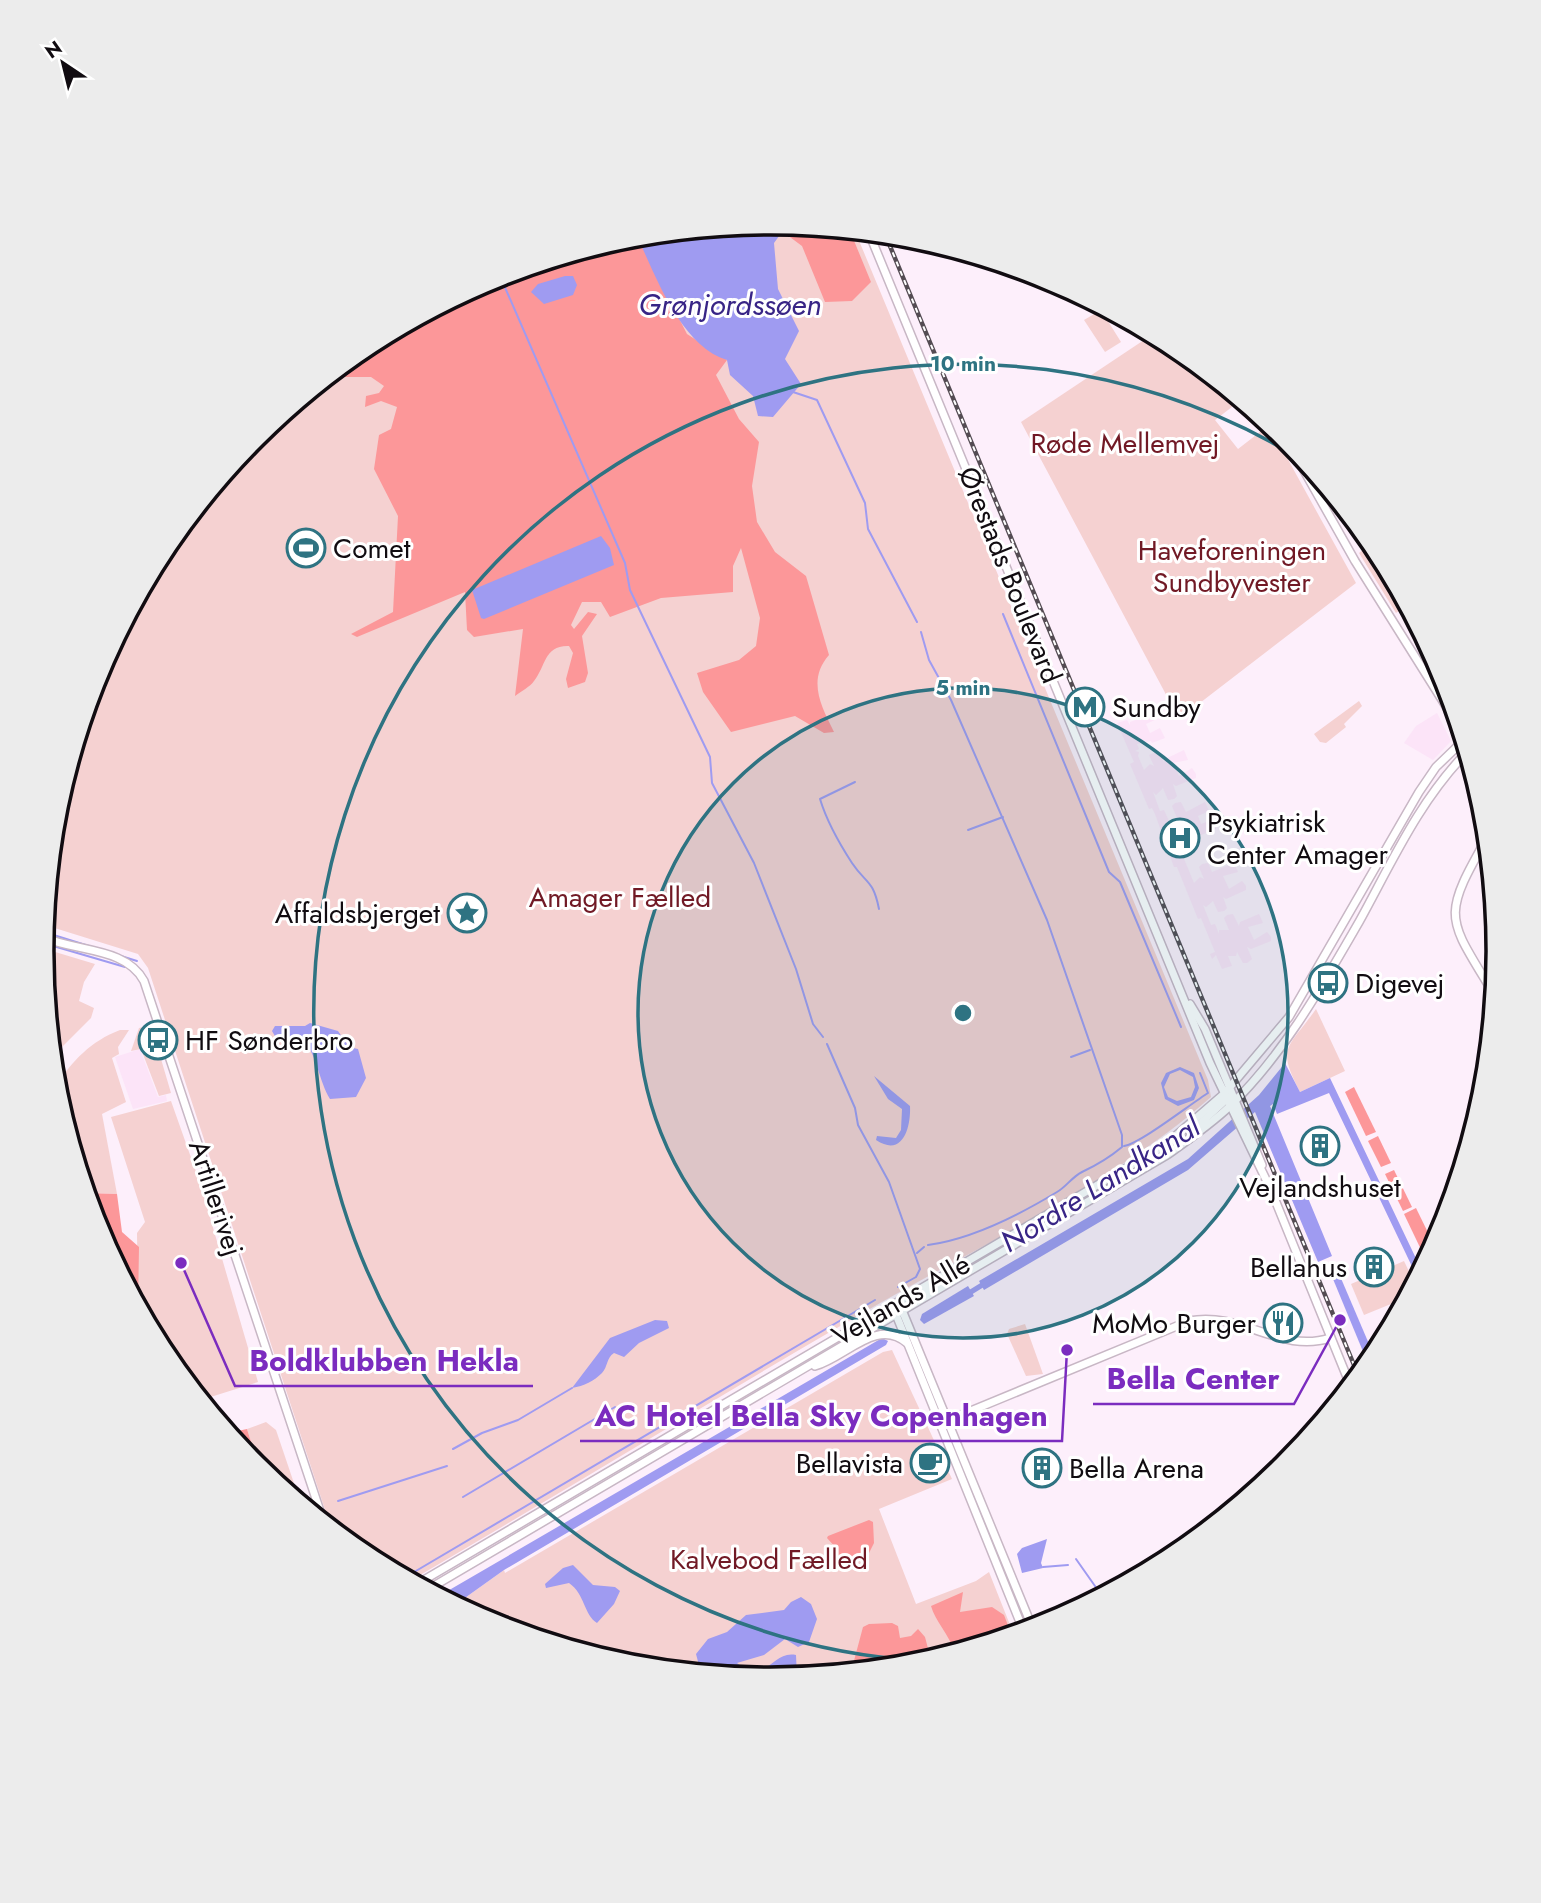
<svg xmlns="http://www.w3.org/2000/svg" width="1541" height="1903" font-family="Jost,sans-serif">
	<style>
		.built { fill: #fce4f8 }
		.green { fill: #f5d1d1 }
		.forest { fill: #fc9799 }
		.water { fill: #9f9bf1; fill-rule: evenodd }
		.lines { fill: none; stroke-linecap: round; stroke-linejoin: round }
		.stream { stroke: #9f9bf1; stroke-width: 2 }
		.canal { stroke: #9f9bf1; stroke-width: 5 }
		.secondary-casing { stroke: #c8b7c5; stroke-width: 10 }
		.secondary { stroke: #fff; stroke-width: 7 }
		.rail-casing { stroke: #544c53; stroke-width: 4.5 }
		.rail { stroke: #fff; stroke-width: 2; stroke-dasharray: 5; stroke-linecap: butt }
		.ring { fill: none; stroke: #2e7382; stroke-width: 3.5 }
		.labels { text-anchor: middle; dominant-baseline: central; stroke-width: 6; stroke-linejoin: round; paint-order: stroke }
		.park-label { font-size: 28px; fill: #711925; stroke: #fff }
		.poi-label { font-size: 28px; fill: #110c11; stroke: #fff; text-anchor: start }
		.street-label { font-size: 28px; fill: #110c11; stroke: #fff }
		.water-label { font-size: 30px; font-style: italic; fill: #382586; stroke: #fff }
		.rim { fill: none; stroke: #110c11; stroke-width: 3.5 }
		.centre { fill: #2e7382; stroke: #fff; stroke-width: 3.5 }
		.ring-label { font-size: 21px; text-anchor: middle; font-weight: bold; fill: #2e7382; stroke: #fff; stroke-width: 6; stroke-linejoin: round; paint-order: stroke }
		.leader { fill: none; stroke: #7b2cbf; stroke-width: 2.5 }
		.callout-dot { fill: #7b2cbf; stroke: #fff; stroke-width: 2.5 }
		.callout-label { font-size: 30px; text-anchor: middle; font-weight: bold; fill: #7b2cbf; stroke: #fff; stroke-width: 6; stroke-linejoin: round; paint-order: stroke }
	</style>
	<rect width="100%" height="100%" fill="#fdeffb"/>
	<g class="built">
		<path d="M1152,709L1157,719L1146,724L1150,733L1160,728L1165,738L1152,743L1151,741L1137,744L1139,749L1135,751L1139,752L1138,756L1144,770L1150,764L1154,766L1149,755L1158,751L1164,762L1165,759L1184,750L1188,760L1173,763L1179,776L1192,768L1196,774V778L1176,786L1173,784L1177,796L1174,799L1168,800L1163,788L1156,795L1153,792L1160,811L1164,810L1169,821L1177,818L1172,806L1175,803L1181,802L1186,812L1205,802L1209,811L1198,816L1201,824L1212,820L1216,826V829L1201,835L1200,833L1182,843L1181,840L1177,842L1194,883L1200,877L1204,879L1199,867L1202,864L1208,863L1212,872L1234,863L1238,872L1223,876L1229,889L1242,881L1246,886V890L1226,899L1223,897L1227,908L1224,911L1218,912L1213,901L1206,907L1203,905L1211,925L1215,924L1219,934V930H1229L1224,918L1227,915L1233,914L1239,926L1240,922L1259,914L1263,923L1248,927L1254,940L1267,932L1271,937V941L1251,949L1247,947L1252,959L1247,963H1243L1237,952L1236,956H1228L1232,966L1228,967L1222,969L1216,955L1212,959L1210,954L1215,952L1201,918L1198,919L1177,867H1174L1155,814L1152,808L1149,809L1130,764L1134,762L1117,723L1127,720L1130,725V722L1141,718L1140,715Z"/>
		<path d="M1437,713L1451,741L1433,760L1404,743L1416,726Z"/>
		<path d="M140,1049L158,1097L166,1095L167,1101L133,1109L115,1057Z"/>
	</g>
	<g class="green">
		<path d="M771,223L855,231L1208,1080L1211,1097C1112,1185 976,1247 861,1314C710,1401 561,1493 410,1581L365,1557L331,1528L148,968L138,954L45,925L56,809L98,672L165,546L256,436L366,346L492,278L629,237Z"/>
		<path d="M1101,310L1121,342L1105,352L1084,320Z"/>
		<path d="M1153,334L1176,346L1241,400L1215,420L1238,449L1269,425L1356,583L1179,719L1021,422Z"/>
		<path d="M1373,542L1407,605L1396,613L1359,553Z"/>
		<path d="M1359,701L1362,706L1344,724L1346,727L1326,743L1320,742L1314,734Z"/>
		<path d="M42,948L95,964L84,982L79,1001L94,1008L91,1018L55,1054L53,1061L57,1064L54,1069Z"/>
		<path d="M1316,1009L1345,1071L1300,1092C1276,1046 1288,1049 1316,1009Z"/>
		<path d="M151,1025L171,1093L159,1096L141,1049L131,1051L139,1028Z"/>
		<path d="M120,1030H129L118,1047L119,1054L112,1058L126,1102L102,1114L117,1194L86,1193L55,1087C72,1061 91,1041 120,1030Z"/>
		<path d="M171,1101L200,1183L258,1382L201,1400L165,1356L138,1307L137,1233L145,1222L111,1117Z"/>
		<path d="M1404,1261L1415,1284L1408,1297L1364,1315L1351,1284Z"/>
		<path d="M1025,1324L1043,1374L1026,1376L1007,1334L1009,1329Z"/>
		<path d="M892,1350L952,1479L879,1509L916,1604L976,1581L989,1572L1014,1635L912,1666L770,1680L628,1666L491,1624L455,1605L504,1570L505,1573L883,1352Z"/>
		<path d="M266,1422L276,1430L301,1504L260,1470L247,1429Z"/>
	</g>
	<g class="forest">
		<path d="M771,223L850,231L871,282L852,301L825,302L802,246Z"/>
		<path d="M637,236L687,334L727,360L716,375L739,419L759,442L752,486L757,522L775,552L806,576L829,655C807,680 821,706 834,732L824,733L795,716L731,732L703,692L697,673L739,660L756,646L760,618L741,548L733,566V592L661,598L610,617L601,602H582L571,625L574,629L588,612L597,614L582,636L588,673L585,682L568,688L566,679L573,653L569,646C544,645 546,666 534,681C530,687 521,691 515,696L523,629L474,637L467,630L465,592L357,637L351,634L393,612L398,516L374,469L379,435L391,429L397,407L381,401L365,407L366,396L379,393L384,386L371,377H336L333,373L366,346L492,278Z"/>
		<path d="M1354,1087L1376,1132L1366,1136L1345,1092Z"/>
		<path d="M1378,1136L1391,1163L1381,1167L1368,1141Z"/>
		<path d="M1394,1170L1412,1207L1403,1211L1385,1174Z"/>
		<path d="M86,1193L117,1194L122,1232L139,1247L138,1307L97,1230Z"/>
		<path d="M1416,1208L1435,1247L1426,1260L1404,1214Z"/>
		<path d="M247,1429L260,1470L228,1433Z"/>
		<path d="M869,1520L873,1522L874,1543L866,1559L837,1564L838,1550L827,1538L828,1536Z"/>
		<path d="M963,1592L960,1612L992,1607L1004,1615L1012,1636L955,1653C949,1634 935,1621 931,1606Z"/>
		<path d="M892,1623L898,1626L900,1638L911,1636L918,1629L925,1637L931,1660L912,1666L851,1672L863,1627L869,1624Z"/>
	</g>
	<g class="water">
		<path d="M771,223L782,232L774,243L778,289L799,331L785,359L801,384L773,417L758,416L753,396L730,375L727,360C681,346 656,277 637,236Z"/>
		<path d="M565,276H573L577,285L573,295L544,304L531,292L538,284Z"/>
		<path d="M601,536L610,548L614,565L484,619L481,618L472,590Z"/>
		<path d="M310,1023L338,1031L349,1047L358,1049L366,1078L356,1097L330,1099C319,1081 317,1055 304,1041L276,1038L272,1031L275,1026H305Z"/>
		<path d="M1285,1063L1300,1092L1330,1078L1422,1271L1418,1279L1329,1093L1277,1114L1273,1104L1270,1106L1332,1256L1318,1262L1255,1112L1188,1170L984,1290L979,1281L1188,1159L1259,1095Z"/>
		<path d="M1180,1067L1194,1073L1199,1088L1194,1100L1178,1106L1165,1099L1161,1083L1166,1073ZM1180,1070L1193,1077L1195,1087L1191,1097L1177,1101L1168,1097L1164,1087L1170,1074Z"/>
		<path d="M874,1076L910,1106C911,1127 903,1158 876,1140L877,1136L896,1138L901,1130L902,1109L888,1099Z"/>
		<path d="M1340,1276L1375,1358L1369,1366L1333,1279Z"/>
		<path d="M968,1286L974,1296L924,1324L920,1320L922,1314Z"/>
		<path d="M655,1320L667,1321L669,1328L639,1343L624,1357L614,1353C606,1358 608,1367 602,1373C594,1381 584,1386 572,1388L610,1338Z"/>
		<path d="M882,1338L888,1341L886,1345L504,1570L455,1605L439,1596Z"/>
		<path d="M1047,1539L1041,1563L1043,1568L1022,1573L1017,1554L1022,1548Z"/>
		<path d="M573,1565L593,1585L615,1587L620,1591L614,1604L597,1623C584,1615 585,1594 569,1583L546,1588L545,1584L563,1568Z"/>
		<path d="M801,1597L811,1604L817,1619L809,1642L798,1647L785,1639L764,1655L737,1663L749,1672C771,1673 776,1651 796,1655L797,1677C777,1679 714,1681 700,1669L696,1654L708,1639L727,1632L746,1615L784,1610L791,1602Z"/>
	</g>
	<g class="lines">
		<g class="stream">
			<path d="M500,276L625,563L630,590L710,757L712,783L754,863L796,969L813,1024L823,1037"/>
			<path d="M793,392L817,400L865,503L868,529L917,622"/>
			<path d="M1003,614L1109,872L1120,882L1181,1027"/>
			<path d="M921,632L929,660L951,700L1047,920L1122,1135V1147C1109,1158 1097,1165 1082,1172C1072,1177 1066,1187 1057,1192C1019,1215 972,1239 928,1245"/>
			<path d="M855,782L820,799C827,822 839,843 852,863C866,884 873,879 879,909"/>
			<path d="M968,830L1003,817"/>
			<path d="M44,932L137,961"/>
			<path d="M43,943L125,967"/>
			<path d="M827,1044L855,1108L858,1125L889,1182L920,1269L916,1277L898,1287"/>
			<path d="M1071,1057L1090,1050"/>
			<path d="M1124,1146C1141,1143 1189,1105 1208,1093L1200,1073"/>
			<path d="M917,1253L924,1247"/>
			<path d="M453,1449L482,1433L518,1420L572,1388"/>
			<path d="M463,1497L615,1407"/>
			<path d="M338,1501L447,1466"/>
			<path d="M1076,1559L1102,1596"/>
			<path d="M1043,1567L1068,1565"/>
			<path d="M404,1578L875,1300"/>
		</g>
		<path class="canal" d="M966,1295L987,1282"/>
		<defs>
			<g id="secondary">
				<path d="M869,233L1210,1063L1272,1192"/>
				<path d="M1284,435L1355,561L1461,730"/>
				<path d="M1488,836C1440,920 1447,916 1495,996"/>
				<path d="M43,937C76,952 126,947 144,981L324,1523"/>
				<path d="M1190,1004L1205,1029L1262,1165"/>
				<path d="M1189,1139L1192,1131L1228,1098"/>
				<path d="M1271,1190L1351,1387"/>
				<path d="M902,1310L1033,1629"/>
				<path d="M898,1311L940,1283"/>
				<path d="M895,1312L1024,1632"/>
				<path d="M815,1366C846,1357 877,1317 907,1343"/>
				<path d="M939,1424L1189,1321C1243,1311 1280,1354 1330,1338"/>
				<path d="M417,1584L1164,1146L1224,1094L1289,1017L1419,792L1436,767L1464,740"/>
				<path d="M427,1590L1167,1155C1188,1140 1211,1124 1230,1106C1284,1054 1322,986 1359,922C1392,862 1419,801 1467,752"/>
			</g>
		</defs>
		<use href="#secondary" class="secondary-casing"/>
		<use href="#secondary" class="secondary"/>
		<defs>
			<path id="rail" d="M885,234L1359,1377"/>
		</defs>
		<use href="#rail" class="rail-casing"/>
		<use href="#rail" class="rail"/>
	</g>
	<circle cx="963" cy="1013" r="325" fill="#2e7382" fill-opacity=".12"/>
	<g class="ring">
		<circle cx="963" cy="1013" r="325"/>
		<path d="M923 1661A649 649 0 1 1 1307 463"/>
	</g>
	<defs>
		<symbol id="stadium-ring" viewBox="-11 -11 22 22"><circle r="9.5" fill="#fff" stroke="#2e7382" stroke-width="1.5"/><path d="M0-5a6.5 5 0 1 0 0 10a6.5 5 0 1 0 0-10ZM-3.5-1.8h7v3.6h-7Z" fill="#2e7382"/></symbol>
		<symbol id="metro-ring" viewBox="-11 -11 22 22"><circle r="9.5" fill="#fff" stroke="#2e7382" stroke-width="1.5"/><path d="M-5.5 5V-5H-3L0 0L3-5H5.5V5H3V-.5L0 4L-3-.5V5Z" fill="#2e7382"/></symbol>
		<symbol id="hospital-ring" viewBox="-11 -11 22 22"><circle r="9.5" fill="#fff" stroke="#2e7382" stroke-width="1.5"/><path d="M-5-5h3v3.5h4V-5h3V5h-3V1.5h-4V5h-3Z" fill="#2e7382"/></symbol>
		<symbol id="sight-ring" viewBox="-11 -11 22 22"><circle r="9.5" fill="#fff" stroke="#2e7382" stroke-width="1.5"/><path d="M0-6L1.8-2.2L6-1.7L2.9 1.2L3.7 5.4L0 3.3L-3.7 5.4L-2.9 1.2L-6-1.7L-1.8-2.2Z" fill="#2e7382"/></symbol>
		<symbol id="bus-ring" viewBox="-11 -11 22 22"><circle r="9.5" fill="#fff" stroke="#2e7382" stroke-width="1.5"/><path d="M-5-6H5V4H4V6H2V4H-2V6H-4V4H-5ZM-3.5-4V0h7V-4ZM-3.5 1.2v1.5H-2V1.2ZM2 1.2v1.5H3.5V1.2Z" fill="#2e7382"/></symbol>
		<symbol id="building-ring" viewBox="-11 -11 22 22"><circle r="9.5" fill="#fff" stroke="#2e7382" stroke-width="1.5"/><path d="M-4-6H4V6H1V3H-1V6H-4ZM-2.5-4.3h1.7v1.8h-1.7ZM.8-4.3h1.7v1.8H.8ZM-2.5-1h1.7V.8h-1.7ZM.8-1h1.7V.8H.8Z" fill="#2e7382"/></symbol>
		<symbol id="restaurant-ring" viewBox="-11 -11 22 22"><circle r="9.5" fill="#fff" stroke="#2e7382" stroke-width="1.5"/><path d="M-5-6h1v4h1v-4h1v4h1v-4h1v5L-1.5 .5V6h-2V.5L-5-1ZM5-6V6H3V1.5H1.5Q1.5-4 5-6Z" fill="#2e7382"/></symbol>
		<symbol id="cafe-ring" viewBox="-11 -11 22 22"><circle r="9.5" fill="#fff" stroke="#2e7382" stroke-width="1.5"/><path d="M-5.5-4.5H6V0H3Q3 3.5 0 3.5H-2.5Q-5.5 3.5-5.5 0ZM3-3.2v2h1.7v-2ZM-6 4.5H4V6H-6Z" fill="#2e7382"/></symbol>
	</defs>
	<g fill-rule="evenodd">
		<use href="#stadium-ring" x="284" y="526" width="44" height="44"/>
		<use href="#metro-ring" x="1063" y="685" width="44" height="44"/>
		<use href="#hospital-ring" x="1158" y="816" width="44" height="44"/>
		<use href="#sight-ring" x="445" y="891" width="44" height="44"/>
		<use href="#bus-ring" x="1306" y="961" width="44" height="44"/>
		<use href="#bus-ring" x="136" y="1018" width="44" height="44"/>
		<use href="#building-ring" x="1298" y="1124" width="44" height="44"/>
		<use href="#building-ring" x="1352" y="1245" width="44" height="44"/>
		<use href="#restaurant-ring" x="1261" y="1301" width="44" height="44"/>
		<use href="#cafe-ring" x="908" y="1441" width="44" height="44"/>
		<use href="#building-ring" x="1020" y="1446" width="44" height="44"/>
	</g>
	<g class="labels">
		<g class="park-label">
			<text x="1125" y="443">Røde Mellemvej</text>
			<text x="1232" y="550">Haveforeningen<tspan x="1232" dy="32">Sundbyvester</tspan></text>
			<text x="620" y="897">Amager Fælled</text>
			<text x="769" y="1559">Kalvebod Fælled</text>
		</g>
		<g class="poi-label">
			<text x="333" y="548">Comet</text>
			<text x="1112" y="707">Sundby</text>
			<text x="1207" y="822">Psykiatrisk<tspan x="1207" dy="32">Center Amager</tspan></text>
			<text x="440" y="913" text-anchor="end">Affaldsbjerget</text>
			<text x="1355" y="983">Digevej</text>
			<text x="185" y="1040">HF Sønderbro</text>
			<text x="1320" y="1187" text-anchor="middle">Vejlandshuset</text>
			<text x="1347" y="1267" text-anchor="end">Bellahus</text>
			<text x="1256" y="1323" text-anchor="end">MoMo Burger</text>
			<text x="903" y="1463" text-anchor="end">Bellavista</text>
			<text x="1069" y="1468">Bella Arena</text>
		</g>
		<g class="street-label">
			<text transform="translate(1010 575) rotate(68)">Ørestads Boulevard</text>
			<text transform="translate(216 1198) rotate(72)">Artillerivej</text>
			<text transform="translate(901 1300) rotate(-30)">Vejlands Allé</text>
		</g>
		<g class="water-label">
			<text x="730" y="304">Grønjordssøen</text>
			<text transform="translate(1100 1184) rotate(-32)">Nordre Landkanal</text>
		</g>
	</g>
	<path d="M0 0H1541V1903H0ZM54 951a716 716 0 1 1 1432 0a716 716 0 1 1-1432 0Z" fill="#ececec" fill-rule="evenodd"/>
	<path class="rim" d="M54 951a716 716 0 1 1 1432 0a716 716 0 1 1-1432 0Z"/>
	<circle cx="963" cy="1013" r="10" class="centre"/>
	<g class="ring-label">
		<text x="963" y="371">10 min</text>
		<text x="963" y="695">5 min</text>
	</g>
	<path class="leader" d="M181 1263L235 1386H533M1340 1320L1294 1404H1093M1067 1350L1062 1441H580"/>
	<g class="callout-dot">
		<circle cx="181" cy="1263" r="7"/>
		<circle cx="1340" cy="1320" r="7"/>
		<circle cx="1067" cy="1350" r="7"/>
	</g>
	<g class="callout-label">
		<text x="384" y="1371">Boldklubben Hekla</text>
		<text x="1193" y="1389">Bella Center</text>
		<text x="821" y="1426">AC Hotel Bella Sky Copenhagen</text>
	</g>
	<g transform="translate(63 63) rotate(325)" stroke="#ffffff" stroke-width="5" paint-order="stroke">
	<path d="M0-5L12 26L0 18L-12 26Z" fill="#110c11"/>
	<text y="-10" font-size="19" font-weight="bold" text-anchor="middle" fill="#110c11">N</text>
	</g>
</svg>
